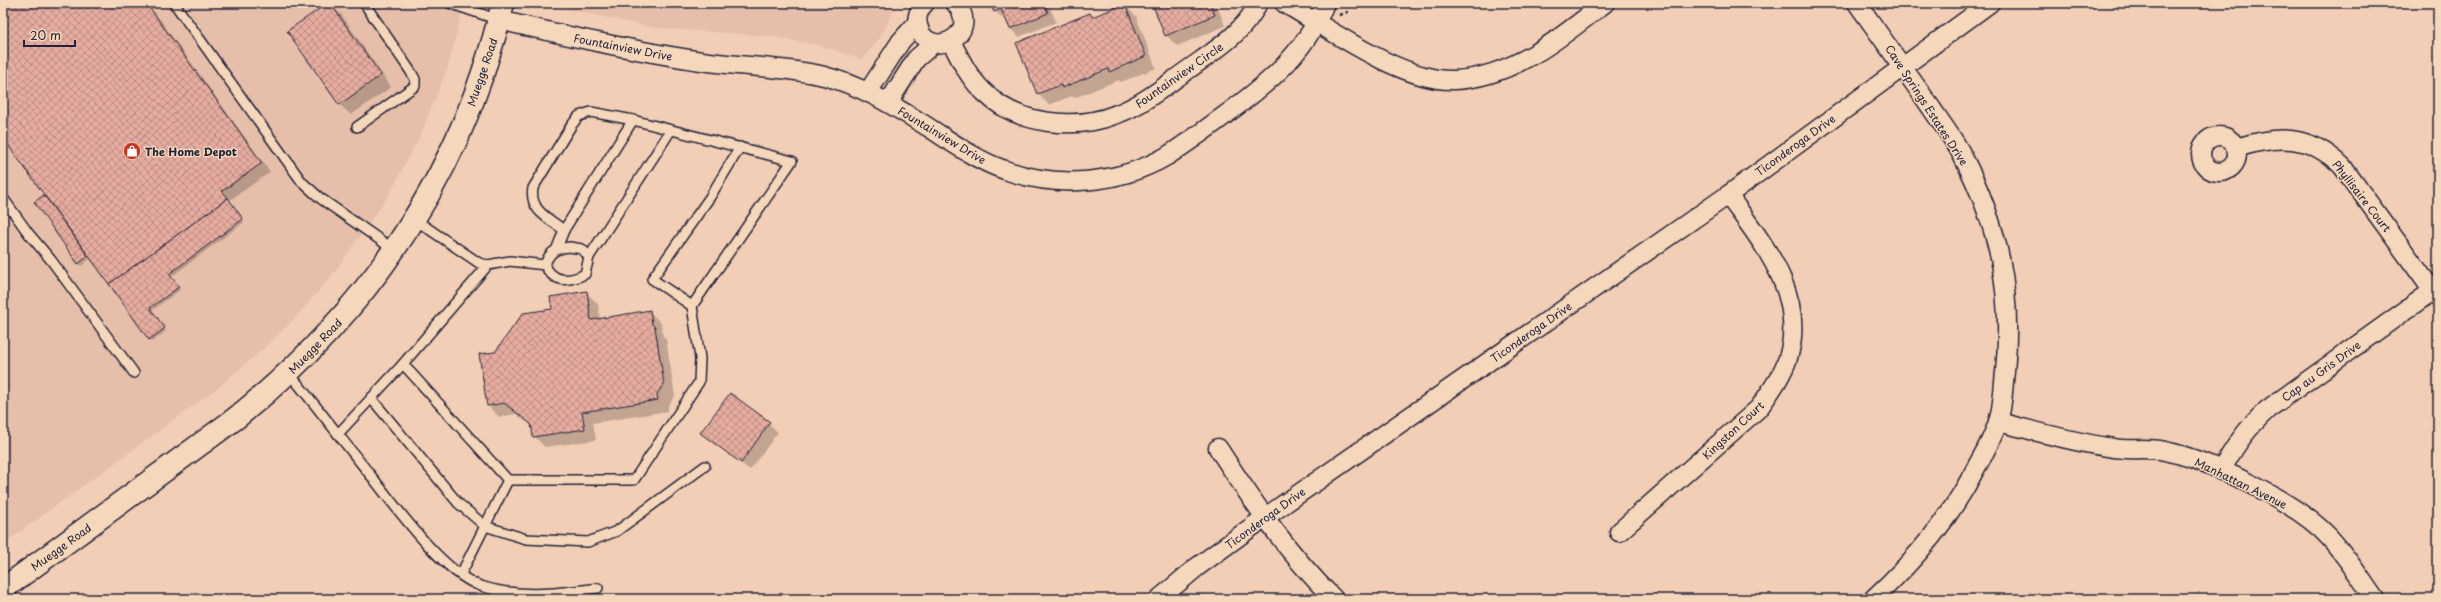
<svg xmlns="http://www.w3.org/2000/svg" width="2441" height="602" font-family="'Playpen Sans',sans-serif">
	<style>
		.built { fill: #e6beaa }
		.shadow { fill: #0003 }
		.building { fill: url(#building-cross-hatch); stroke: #22223b }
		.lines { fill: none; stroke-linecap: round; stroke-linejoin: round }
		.service-casing { stroke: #22223b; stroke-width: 12 }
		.minor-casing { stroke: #22223b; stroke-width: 21 }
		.primary-casing { stroke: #22223b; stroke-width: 25 }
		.path { stroke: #22223b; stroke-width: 2.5; stroke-dasharray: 4 3; stroke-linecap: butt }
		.service { stroke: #f5d7bb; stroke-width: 9 }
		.minor { stroke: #f5d7bb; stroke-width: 18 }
		.primary { stroke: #f5d7bb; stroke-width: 22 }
		.labels { text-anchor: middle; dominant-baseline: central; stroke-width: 3; stroke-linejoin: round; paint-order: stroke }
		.street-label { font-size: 11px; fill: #22223b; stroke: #f5d7bb }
		.poi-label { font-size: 11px; font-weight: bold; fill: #22223b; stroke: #f5d7bb; text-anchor: start }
	</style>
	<defs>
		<pattern id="building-cross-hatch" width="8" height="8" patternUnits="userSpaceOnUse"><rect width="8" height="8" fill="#e6aca0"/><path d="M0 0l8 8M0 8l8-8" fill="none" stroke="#ba8c84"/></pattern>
	</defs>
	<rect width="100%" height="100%" fill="#f2ceb6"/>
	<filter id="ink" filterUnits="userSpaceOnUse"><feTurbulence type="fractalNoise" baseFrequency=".025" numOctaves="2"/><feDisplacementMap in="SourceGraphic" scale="8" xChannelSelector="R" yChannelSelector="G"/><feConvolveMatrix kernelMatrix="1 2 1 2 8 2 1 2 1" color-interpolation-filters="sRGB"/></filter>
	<g filter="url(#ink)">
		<g class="built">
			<path d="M3,3H464L448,67L419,138L388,196L334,273L296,317L262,350L215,390L3,544Z"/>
			<path d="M560,3H897L880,38L862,59L817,45L769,36L655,28L567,9Z"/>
		</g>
		<g class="shadow">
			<path d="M3,3H148L270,172L230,200L244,222L171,277L180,290L151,311L166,331L152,342L91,258L81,266L78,263L35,202L45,195L3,137Z"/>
			<path d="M329,3L341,14L391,87L351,115L339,104Z"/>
			<path d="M991,3H1048L1056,22L1019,37L1011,29L1006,19L1004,20L995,11Z"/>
			<path d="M1153,3H1216L1225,26L1177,46L1166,35Z"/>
			<path d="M1124,5L1136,16L1156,68L1121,82L1119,80L1074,98L1072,96L1049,105L1038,94L1018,43L1090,14L1093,17Z"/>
			<path d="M586,292L598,304L600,319L650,312L661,323L663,336L666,339L675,396L668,406V411L593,423L596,440L545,447L534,436L533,427L516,414L499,417L488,406L495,353L553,309Z"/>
			<path d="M730,394L778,432L750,470L701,433Z"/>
		</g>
		<g class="building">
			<path d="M3,3H146L262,163L222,191L228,198L109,284L3,138Z"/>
			<path d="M328,3H330L381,75L339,105L287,31Z"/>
			<path d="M990,3H1044L1048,13L1010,29L1001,9L994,12Z"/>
			<path d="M1152,3H1210L1215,15L1165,36Z"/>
			<path d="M1125,4L1146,56L1109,72L1108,69L1062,88L1061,85L1037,94L1016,43L1090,13L1092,17Z"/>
			<path d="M44,195L88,256L78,264L34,202Z"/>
			<path d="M228,198L243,219L169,274L179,287L150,308L165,328L149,340L109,284Z"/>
			<path d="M587,291L591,320L650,310L652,324L655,327L664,384L657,394L658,400L582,412L585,429L533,437L531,424L504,403L487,406L479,354L495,352L523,313L552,309L550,297Z"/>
			<path d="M730,393L770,422L741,463L700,433Z"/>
		</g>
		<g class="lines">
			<defs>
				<g id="service">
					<path d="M174,3L302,182L320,198L393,249"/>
					<path d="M449,3L499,20"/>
					<path d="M357,127L415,86V79L411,72L364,3"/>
					<path d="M3,198L29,234L51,260L134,373"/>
					<path d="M414,219L479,263L488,265L510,261L545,265"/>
					<path d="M564,230L633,120"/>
					<path d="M570,247L582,249L589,257L585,274C569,282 553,283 545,265C549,252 556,248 570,247Z"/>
					<path d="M589,257L671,130"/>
					<path d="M488,265L403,364L508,480H634L699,382L700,358L692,306L792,161L633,120L591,112L579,116L571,126L533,188C529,210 548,218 564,230L557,248"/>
					<path d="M692,306L652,279L710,197L740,147"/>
					<path d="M289,373C317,407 344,442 372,477C396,507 442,571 478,585C516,599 559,593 598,588"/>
					<path d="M371,398L458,503L485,526L526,539L588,542L617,531L705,466"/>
					<path d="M338,434L403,364"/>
					<path d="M461,574L508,480"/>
				</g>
				<g id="minor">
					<path d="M925,3C919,9 916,17 918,25C926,63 985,35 955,3"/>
					<path d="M1284,3C1328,28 1402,82 1454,80C1481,79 1510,68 1534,54C1559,40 1582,20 1605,3"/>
					<path d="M1857,3C1882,38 1907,73 1932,109C1942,124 1954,139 1962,155C1999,226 2013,292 2005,372C2003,388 2003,407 1998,422C1993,437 1985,452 1977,466C1950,519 1917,558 1873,599"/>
					<path d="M499,20C564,35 629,50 695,60C738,67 782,66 824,76C863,86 895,107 928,127C953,143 978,161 1005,170C1057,189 1119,184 1167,156C1184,145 1201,133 1217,121C1261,89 1305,56 1325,3"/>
					<path d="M951,41C960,59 969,78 984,92C1017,125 1075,131 1117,114C1144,104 1166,85 1189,69C1214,51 1245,32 1258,3"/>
					<path d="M868,92L901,41L917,23"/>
					<path d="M888,103L916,59L934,43"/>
					<circle cx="2219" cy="154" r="18"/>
					<path d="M2236,148C2278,135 2309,134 2342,166L2438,298"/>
					<path d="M1998,422C2036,431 2075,443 2114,448C2130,451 2148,447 2165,451C2210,460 2297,503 2328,536C2346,555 2360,578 2375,599"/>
					<path d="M1218,448C1253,502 1288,554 1334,599"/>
					<path d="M2221,471C2234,447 2247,428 2268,409L2438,287"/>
					<path d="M1619,532L1759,408C1770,392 1782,376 1788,358C1807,294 1762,243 1728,195"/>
					<path d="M1159,599L1197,567L1264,518L1728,195L1990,3"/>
				</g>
				<path id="primary" d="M3,589L236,418C371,309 463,172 503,3"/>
			</defs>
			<use href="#service" class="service-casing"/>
			<use href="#minor" class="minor-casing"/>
			<use href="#primary" class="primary-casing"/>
			<path class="path" d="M1339,15L1348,12"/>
			<use href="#service" class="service"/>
			<use href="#minor" class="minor"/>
			<use href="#primary" class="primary"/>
		</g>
	</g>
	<defs>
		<symbol id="shop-disc" viewBox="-11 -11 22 22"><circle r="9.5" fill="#c8321e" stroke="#f5d7bb"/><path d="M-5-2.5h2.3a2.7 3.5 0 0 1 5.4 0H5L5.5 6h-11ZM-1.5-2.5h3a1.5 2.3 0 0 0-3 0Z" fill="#fff"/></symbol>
	</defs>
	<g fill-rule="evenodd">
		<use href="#shop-disc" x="122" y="141" width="20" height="20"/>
	</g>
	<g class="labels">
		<g class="street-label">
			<text transform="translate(623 47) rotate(11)">Fountainview Drive</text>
			<text transform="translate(482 72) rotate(-71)">Muegge Road</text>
			<text transform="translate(1179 75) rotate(-35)">Fountainview Circle</text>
			<text transform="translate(1927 105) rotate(57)">Cave Springs Estates Drive</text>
			<text transform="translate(942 135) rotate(31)">Fountainview Drive</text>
			<text transform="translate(1795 145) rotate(-36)">Ticonderoga Drive</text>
			<text transform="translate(2362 196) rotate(52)">Phyllisaire Court</text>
			<text transform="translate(1531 332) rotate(-35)">Ticonderoga Drive</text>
			<text transform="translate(315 346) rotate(-46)">Muegge Road</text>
			<text transform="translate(2321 371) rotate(-36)">Cap au Gris Drive</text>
			<text transform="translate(1733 430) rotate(-43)">Kingston Court</text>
			<text transform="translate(2241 483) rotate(26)">Manhattan Avenue</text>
			<text transform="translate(1265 518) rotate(-36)">Ticonderoga Drive</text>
			<text transform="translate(61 547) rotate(-36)">Muegge Road</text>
		</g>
		<g class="poi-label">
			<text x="145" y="151">The Home Depot</text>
		</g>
	</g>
	<rect width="2441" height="602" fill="none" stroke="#f5d7bb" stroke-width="16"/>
	<rect x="8" y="8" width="2425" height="586" fill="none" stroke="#22223b" stroke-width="1.5" filter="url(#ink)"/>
	<path d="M24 40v6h51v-6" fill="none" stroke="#22223b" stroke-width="2"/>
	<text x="30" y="40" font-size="12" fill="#22223b" stroke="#f5d7bb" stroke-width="3" paint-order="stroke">20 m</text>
</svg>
